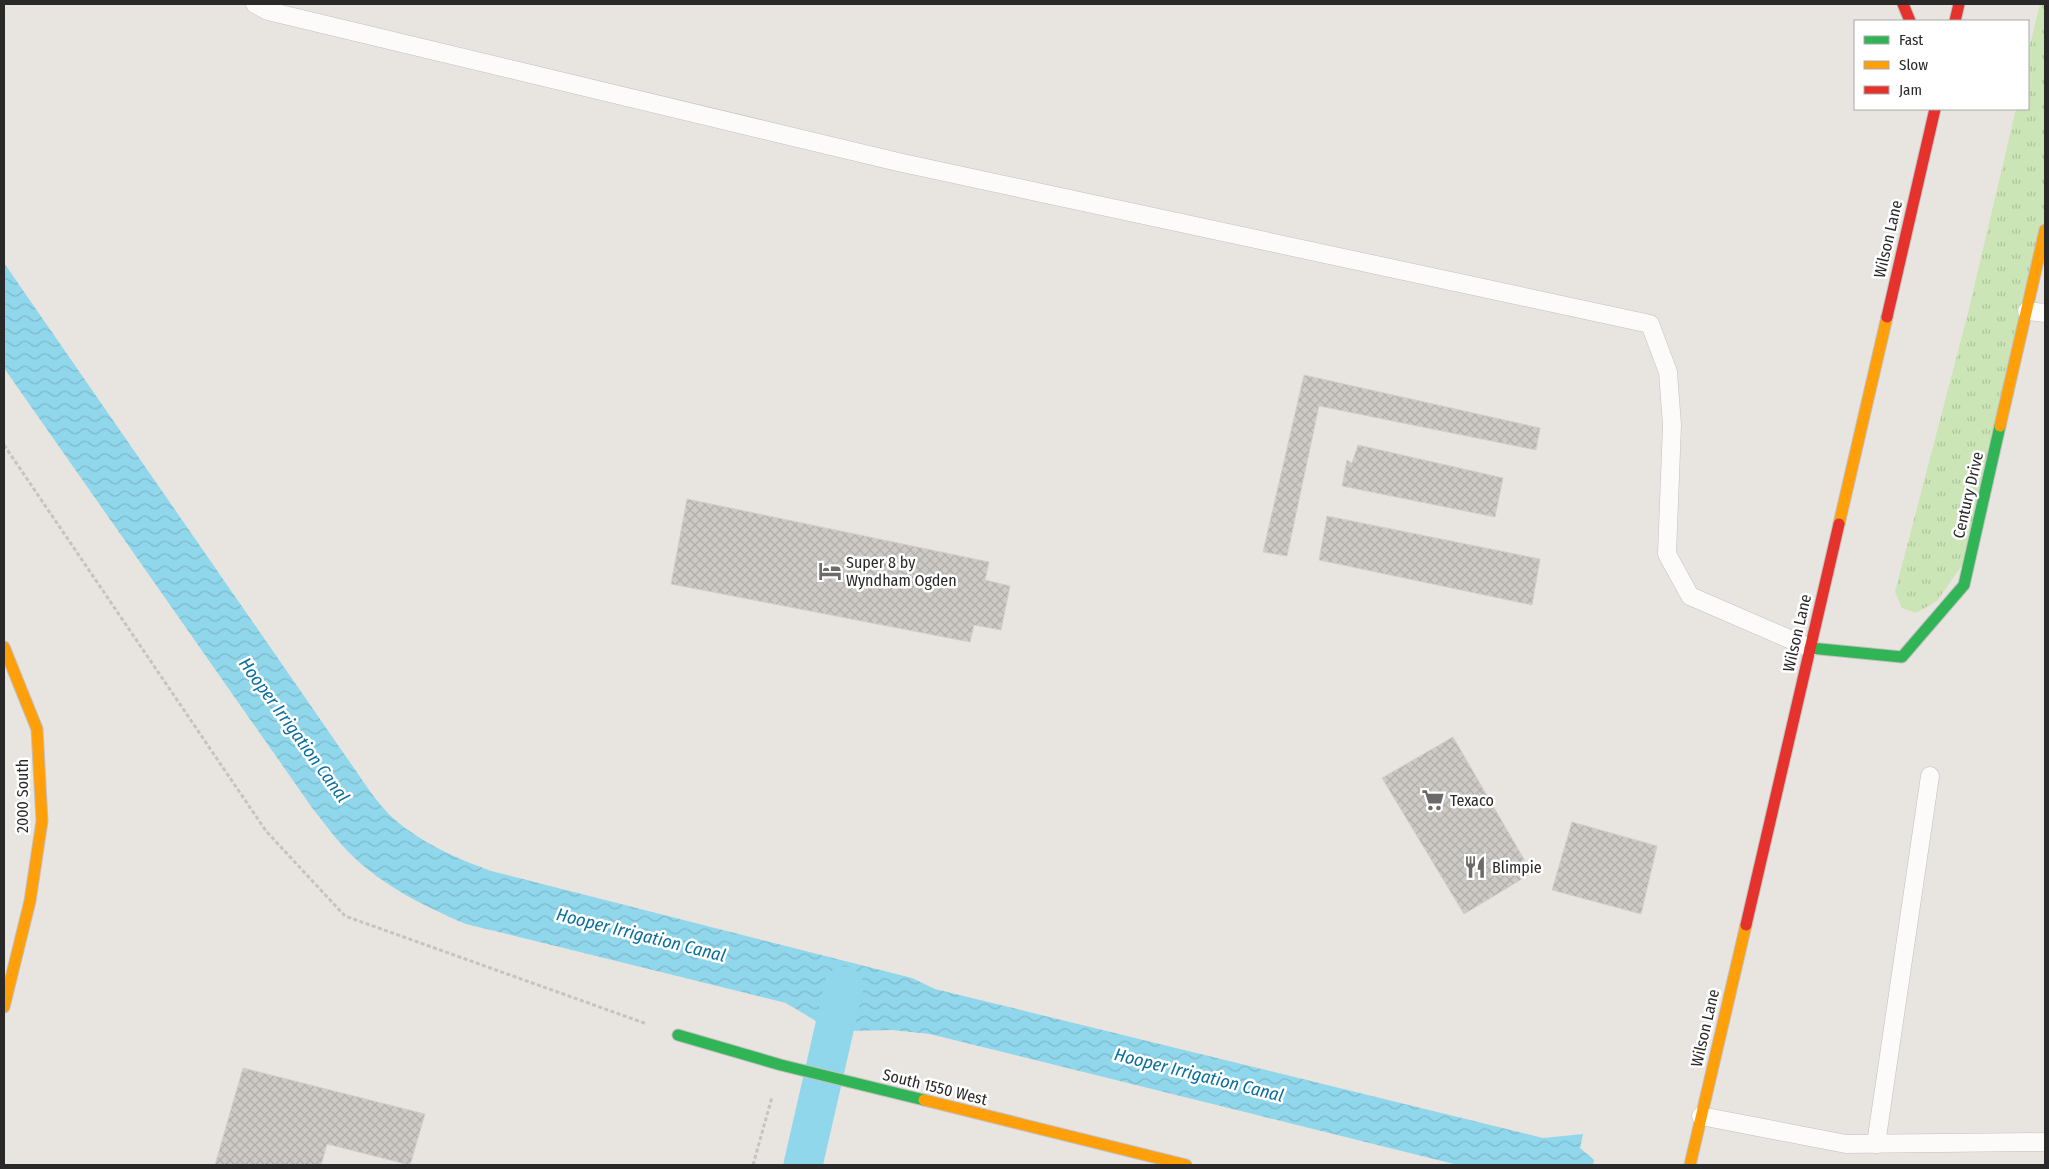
<svg xmlns="http://www.w3.org/2000/svg" width="2049" height="1169" font-family="'Fira Sans Condensed',sans-serif">
	<style>
		.grass { fill: url(#grass-tufts) }
		.water { fill: url(#water-waves) }
		.lines { fill: none; stroke-linecap: round; stroke-linejoin: round }
		.canal { stroke: #90d7ec; stroke-width: 39 }
		.building { fill: url(#building-cross-hatch); stroke: #d3cfcb }
		.lane-casing { stroke: #c1c0c1; stroke-width: 19 }
		.fast-casing { stroke: #c1c0c1; stroke-width: 13 }
		.slow-casing { stroke: #c1c0c1; stroke-width: 13 }
		.jam-casing { stroke: #c1c0c1; stroke-width: 13 }
		.path { stroke: #c4c4c4; stroke-width: 3; stroke-dasharray: 4 2.5; stroke-linecap: butt }
		.lane { stroke: #fcfbfa; stroke-width: 18 }
		.fast { stroke: #30b455; stroke-width: 11 }
		.slow { stroke: #ff9f0a; stroke-width: 11 }
		.jam { stroke: #e5322d; stroke-width: 11 }
		.labels { text-anchor: middle; dominant-baseline: central; stroke-width: 5; stroke-linejoin: round; paint-order: stroke }
		.street-label { font-size: 16px; fill: #292929; stroke: #fff }
		.poi-label { font-size: 16px; fill: #292929; stroke: #fff; text-anchor: start }
		.water-label { font-size: 18px; font-style: italic; fill: #096f9d; stroke: #fff }
	</style>
	<defs>
		<pattern id="grass-tufts" width="24" height="20" patternUnits="userSpaceOnUse" patternTransform="scale(1.25)"><rect width="24" height="20" fill="#cbe5b6"/><path d="M3 7l-1-3M5 7V3M7 7l1-3M15 17l-1-3M17 17v-4M19 17l1-3" fill="none" stroke="#aec49c"/></pattern>
		<pattern id="water-waves" width="16" height="10" patternUnits="userSpaceOnUse" patternTransform="scale(1.25)"><rect width="16" height="10" fill="#90d7ec"/><path d="M0 5q4-4 8 0t8 0" fill="none" stroke="#7cb9ca"/></pattern>
		<pattern id="building-cross-hatch" width="8" height="8" patternUnits="userSpaceOnUse" patternTransform="scale(1.25)"><rect width="8" height="8" fill="#cdcac6"/><path d="M0 0l8 8M0 8l8-8" fill="none" stroke="#b0aeaa"/></pattern>
	</defs>
	<rect width="100%" height="100%" fill="#e8e4df"/>
	<path class="grass" d="M2040,4H2045V244L1965,561L1937,601L1916,613L1902,608L1895,592L1967,317L2016,109H2028V53Z"/>
	<path class="water" d="M4,263L349,761C363,780 376,803 394,819C423,844 456,858 491,871L912,978L935,989L1543,1138L1583,1134L1580,1148L1594,1160L1593,1165H1458L930,1034L892,1030L849,1031L821,1024L786,1003L466,924C421,905 375,882 342,845C332,834 323,821 313,809L4,368Z"/>
	<g class="lines">
		<path class="canal" d="M803,1165L844,986"/>
	</g>
	<g class="building">
		<path d="M1304,375L1540,428L1536,450L1319,406L1287,556L1263,552Z"/>
		<path d="M1358,445L1503,478L1495,517L1342,486L1347,460L1352,463Z"/>
		<path d="M687,499L989,562L985,580L1010,586L1001,630L974,625L970,642L671,584Z"/>
		<path d="M1327,516L1540,559L1532,605L1319,560Z"/>
		<path d="M1453,737L1532,873L1464,914L1382,778Z"/>
		<path d="M1572,822L1657,846L1641,914L1552,890Z"/>
		<path d="M243,1068L425,1114L410,1165L327,1144L321,1165H215Z"/>
	</g>
	<g class="lines">
		<defs>
			<g id="lane">
				<path d="M255,4L268,11L898,162L1650,324L1668,372L1672,425L1667,554L1690,596L1810,648"/>
				<path d="M2027,311L2045,313"/>
				<path d="M1701,1116L1846,1144L2045,1142"/>
				<path d="M1876,1144L1930,776"/>
			</g>
			<g id="fast">
				<path d="M1810,648L1902,657L1964,585L2000,426"/>
				<path d="M678,1035L781,1065L924,1100"/>
			</g>
			<g id="slow">
				<path d="M2000,426L2045,230"/>
				<path d="M1839,524L1887,317"/>
				<path d="M4,647L37,729L42,821L30,901L4,1007"/>
				<path d="M924,1100L1186,1165"/>
				<path d="M1690,1165L1746,925"/>
			</g>
			<g id="jam">
				<path d="M1903,4L1910,21"/>
				<path d="M1955,21L1959,4"/>
				<path d="M1887,317L1935,109"/>
				<path d="M1746,925L1839,524"/>
			</g>
		</defs>
		<use href="#lane" class="lane-casing"/>
		<use href="#fast" class="fast-casing"/>
		<use href="#slow" class="slow-casing"/>
		<use href="#jam" class="jam-casing"/>
		<g class="path">
			<path d="M4,445L266,831L345,916L647,1024"/>
			<path d="M753,1165L772,1097"/>
		</g>
		<use href="#lane" class="lane"/>
		<use href="#fast" class="fast"/>
		<use href="#slow" class="slow"/>
		<use href="#jam" class="jam"/>
	</g>
	<defs>
		<symbol id="hotel-bare" viewBox="-9 -9 18 18"><path d="M-6-4.5h1.5V1H6V5H4.5V3h-9V5H-6ZM-4 0a1.8 1.8 0 1 1 3.6 0ZM.5 0V-2.5h3Q6-2.5 6 0Z" fill="#6c6a69" stroke="#fff" stroke-width="2.5" paint-order="stroke"/></symbol>
		<symbol id="supermarket-bare" viewBox="-9 -9 18 18"><path d="M-6-5.5h2.5l.6 2H6L4.5 2H-2.5L-4.4-4H-6ZM-1.5 3.2a1.3 1.3 0 1 0 .1 0ZM3 3.2a1.3 1.3 0 1 0 .1 0Z" fill="#6c6a69" stroke="#fff" stroke-width="2.5" paint-order="stroke"/></symbol>
		<symbol id="restaurant-bare" viewBox="-9 -9 18 18"><path d="M-5-6h1v4h1v-4h1v4h1v-4h1v5L-1.5 .5V6h-2V.5L-5-1ZM5-6V6H3V1.5H1.5Q1.5-4 5-6Z" fill="#6c6a69" stroke="#fff" stroke-width="2.5" paint-order="stroke"/></symbol>
	</defs>
	<g fill-rule="evenodd">
		<use href="#hotel-bare" x="814" y="555" width="32" height="32"/>
		<use href="#supermarket-bare" x="1417" y="784" width="32" height="32"/>
		<use href="#restaurant-bare" x="1459" y="851" width="32" height="32"/>
	</g>
	<g class="labels">
		<g class="street-label">
			<text transform="translate(1888 239) rotate(-77)">Wilson Lane</text>
			<text transform="translate(1968 495) rotate(-77)">Century Drive</text>
			<text transform="translate(1797 633) rotate(-77)">Wilson Lane</text>
			<text transform="translate(22 796) rotate(-90)">2000 South</text>
			<text transform="translate(1705 1028) rotate(-77)">Wilson Lane</text>
			<text transform="translate(935 1087) rotate(14)">South 1550 West</text>
		</g>
		<g class="poi-label">
			<text x="846" y="562">Super 8 by<tspan x="846" dy="18">Wyndham Ogden</tspan></text>
			<text x="1450" y="800">Texaco</text>
			<text x="1492" y="867">Blimpie</text>
		</g>
		<g class="water-label">
			<text transform="translate(294 730) rotate(54)">Hooper Irrigation Canal</text>
			<text transform="translate(641 935) rotate(14)">Hooper Irrigation Canal</text>
			<text transform="translate(1199 1075) rotate(14)">Hooper Irrigation Canal</text>
		</g>
	</g>
	<rect width="2049" height="1169" fill="none" stroke="#292929" stroke-width="10"/>
	<rect x="1854" y="20" width="175" height="90" fill="#ffffff" stroke="#a9a9a9"/>
	<rect x="1864" y="36" width="25" height="8" fill="#30b455" stroke="#a9a9a9"/>
	<text x="1899" y="45" font-size="15" fill="#292929">Fast</text>
	<rect x="1864" y="61" width="25" height="8" fill="#ff9f0a" stroke="#a9a9a9"/>
	<text x="1899" y="70" font-size="15" fill="#292929">Slow</text>
	<rect x="1864" y="86" width="25" height="8" fill="#e5322d" stroke="#a9a9a9"/>
	<text x="1899" y="95" font-size="15" fill="#292929">Jam</text>
</svg>
